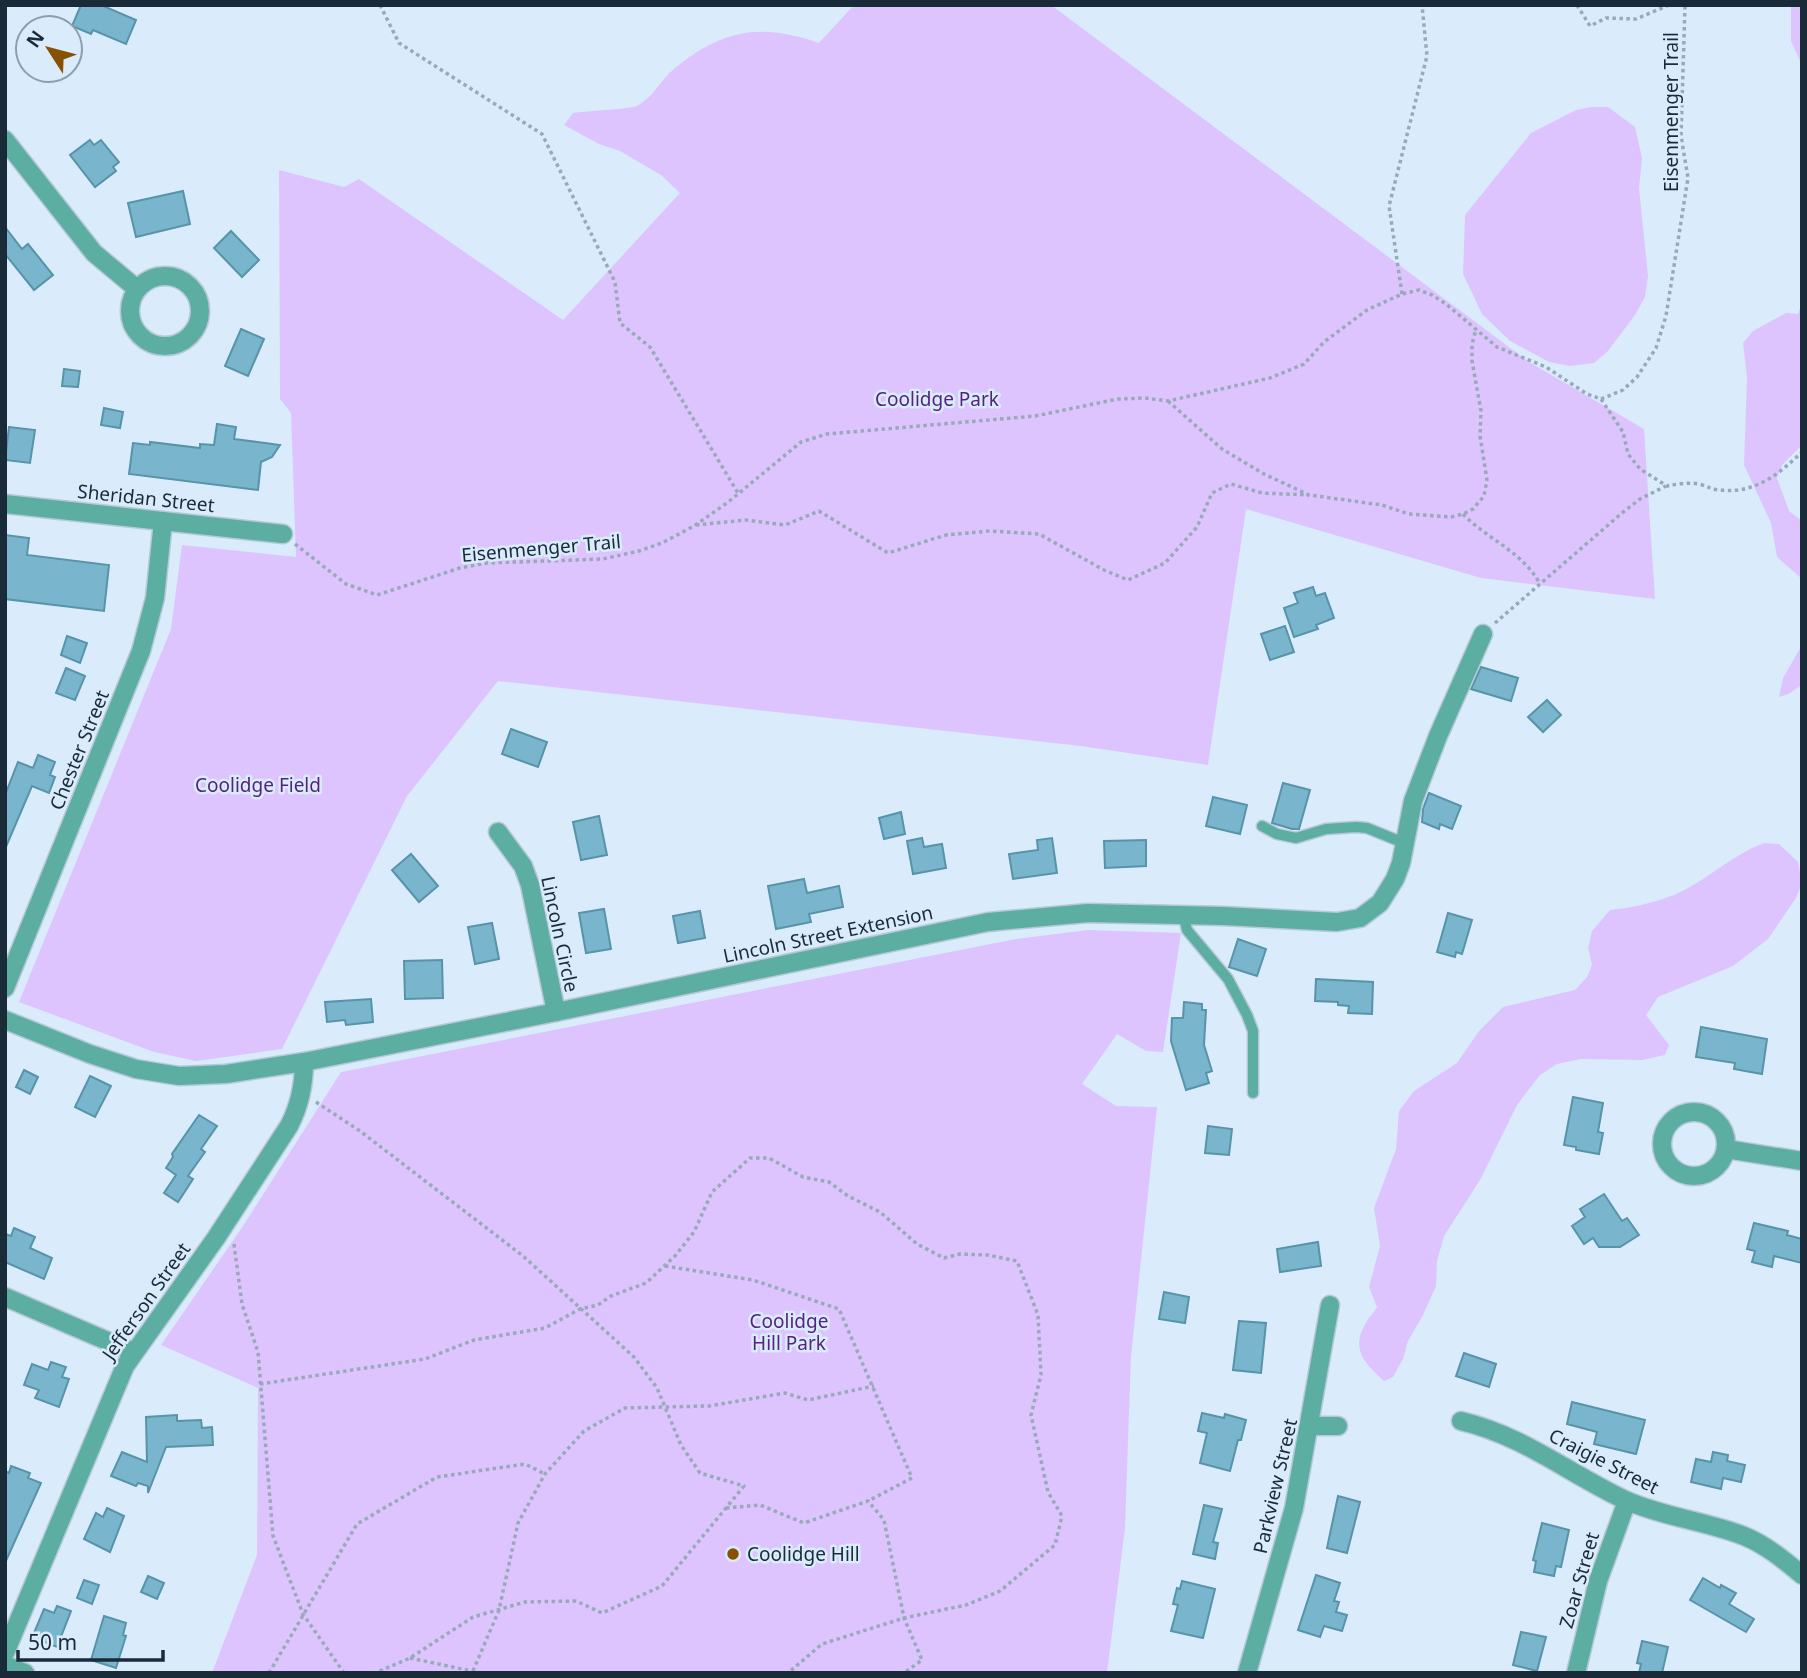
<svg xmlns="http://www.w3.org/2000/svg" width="1807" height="1678" font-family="'Noto Sans',sans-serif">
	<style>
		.green { fill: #ddc4ff }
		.building { fill: #79b5cc; stroke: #5793a9; stroke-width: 2 }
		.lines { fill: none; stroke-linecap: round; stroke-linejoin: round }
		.service-casing { stroke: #b7c9d8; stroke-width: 13 }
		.minor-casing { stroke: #b7c9d8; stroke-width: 21 }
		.path { stroke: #98aab9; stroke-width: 3.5; stroke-dasharray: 3.5 3.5; stroke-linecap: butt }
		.service { stroke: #5caea3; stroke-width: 10 }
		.minor { stroke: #5caea3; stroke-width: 18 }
		.poi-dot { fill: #885004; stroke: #daecfb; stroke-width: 2.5 }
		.labels { text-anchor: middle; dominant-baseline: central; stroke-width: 5; stroke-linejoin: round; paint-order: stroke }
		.street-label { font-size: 19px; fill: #192b39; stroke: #daecfb }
		.park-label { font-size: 19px; fill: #552283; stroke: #daecfb }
		.poi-label { font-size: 19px; fill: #192b39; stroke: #daecfb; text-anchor: start }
	</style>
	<rect width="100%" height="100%" fill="#daecfb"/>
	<g class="green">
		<path d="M854,5H1051L1529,362L1644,429L1655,599L1481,578L1246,509L1208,765L1081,746L498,681L407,796L282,1049L196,1061L154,1052L19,1002L171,629L182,545L296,557L291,413L280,399L279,170L344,187L359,179L563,320L680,193L661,175L620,151L599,144L564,125L573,113C586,111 630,109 637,106C654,97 661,79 675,68C724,29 760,23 819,43Z"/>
		<path d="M1791,5H1802V65L1791,41Z"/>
		<path d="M1591,107H1608L1635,127L1642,158L1639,188L1648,276L1645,297L1635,315L1608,351L1594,363L1570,366L1549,362L1510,341L1482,314L1463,274L1465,215L1531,133L1576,110Z"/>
		<path d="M1802,303V445L1782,465L1777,478L1789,511L1802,521V579L1777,557L1771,523L1744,465L1747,378L1743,343L1753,331L1786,313L1798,314Z"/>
		<path d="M1802,645V685L1788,694L1779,697L1783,678Z"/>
		<path d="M1764,843L1779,844L1798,862L1802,883L1796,898L1768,939L1733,966L1658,997L1646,1015L1669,1045L1665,1055L1642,1060L1581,1059L1557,1064L1540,1075L1517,1105L1480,1180L1444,1236L1437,1261L1436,1286L1423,1315L1408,1341L1403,1359L1393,1377L1384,1381C1365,1363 1349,1349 1367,1321C1370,1316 1374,1313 1377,1307L1369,1287L1380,1246L1374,1208L1396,1149L1399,1111L1414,1091L1457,1063L1479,1031L1503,1007L1575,990L1587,977L1592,965L1588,948L1592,931L1610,910C1631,908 1653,903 1674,895C1706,881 1732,855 1764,843Z"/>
		<path d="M1088,930L1181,933L1163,1052L1146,1051L1117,1034L1082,1084L1116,1106L1157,1107L1131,1356L1125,1528L1107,1673H212L257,1555L258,1388L161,1345L243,1226L341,1072L1016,939Z"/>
	</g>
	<g class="building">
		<path d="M81,5H101L136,20L126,44L93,30L91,34L72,26Z"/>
		<path d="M90,140L94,145L101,140L119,162L113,167L116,171L95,187L70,155Z"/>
		<path d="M183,191L190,224L136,237L128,203Z"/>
		<path d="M5,227L22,249L28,244L53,275L34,290L5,254Z"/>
		<path d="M231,231L259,260L242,277L214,248Z"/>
		<path d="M241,329L264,339L248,376L225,366Z"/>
		<path d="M64,369L80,371L78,387L62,386Z"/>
		<path d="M104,408L123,412L120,428L101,425Z"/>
		<path d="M217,424L236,427L234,439L280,445L272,457L261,462L258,490L129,474L133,443L150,445V442L200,448V444L214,445Z"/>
		<path d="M9,427L35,430L30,463L5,460Z"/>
		<path d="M5,535L29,538L27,555L109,565L104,611L5,599Z"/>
		<path d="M1313,587L1316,596L1325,593L1334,618L1316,625L1318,629L1294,637L1284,608L1298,603L1294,593Z"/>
		<path d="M1285,626L1294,652L1270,660L1261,634Z"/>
		<path d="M67,636L87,643L80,663L61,655Z"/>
		<path d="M1481,667L1518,678L1511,701L1471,689Z"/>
		<path d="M66,668L85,676L75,700L56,693Z"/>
		<path d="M1547,700L1561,715L1543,732L1528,717Z"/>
		<path d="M511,729L547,742L538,767L502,754Z"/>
		<path d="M38,755L55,762L50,775L55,777L49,793L32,786L5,849V795L18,762L33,768Z"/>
		<path d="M1283,783L1310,790L1299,829H1292L1272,823Z"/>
		<path d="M1429,793L1461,806L1452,829L1440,824L1439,829L1422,822L1423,809Z"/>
		<path d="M1213,797L1247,805L1240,834L1206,826Z"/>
		<path d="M901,812L905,834L884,839L879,818Z"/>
		<path d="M599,816L607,855L581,860L573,822Z"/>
		<path d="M922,838L924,847L942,844L946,868L913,874L907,841Z"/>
		<path d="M1052,838L1057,873L1013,879L1009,854L1038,850L1037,840Z"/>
		<path d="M1146,840V866L1105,868L1104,841Z"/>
		<path d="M411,854L438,886L419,902L392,870Z"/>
		<path d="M804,879L807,893L839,886L843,907L809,914L811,922L776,929L768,886Z"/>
		<path d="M604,909L611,949L586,953L579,913Z"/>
		<path d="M700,911L705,938L678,943L673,916Z"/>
		<path d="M1448,913L1472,920L1462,954L1456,952L1455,957L1437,952Z"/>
		<path d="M492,923L499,959L475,964L468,927Z"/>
		<path d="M1238,939L1266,949L1257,976L1229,967Z"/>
		<path d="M442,960L443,998L405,999L404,961Z"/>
		<path d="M1316,979L1373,982L1372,1014L1348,1013L1349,1006L1338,1005V1002L1315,1001Z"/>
		<path d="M371,999L373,1022L346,1025L345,1020L327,1022L325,1002Z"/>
		<path d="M1184,1002L1202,1004V1010H1206L1204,1045L1212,1071L1206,1073L1209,1083L1186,1090L1171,1041L1172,1018H1183Z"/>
		<path d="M1701,1027L1767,1039L1762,1074L1734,1069L1735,1063L1696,1057Z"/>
		<path d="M24,1070L38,1077L30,1094L16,1087Z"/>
		<path d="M90,1076L111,1086L95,1117L75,1107Z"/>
		<path d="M1573,1097L1603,1103L1598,1132L1603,1133L1599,1154L1576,1150V1147L1564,1145Z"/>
		<path d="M199,1115L217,1126L201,1149L205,1152L188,1176L193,1179L178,1202L164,1193L176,1175L166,1168L173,1157L172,1154Z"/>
		<path d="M1208,1126L1232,1129L1229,1155L1205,1153Z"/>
		<path d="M1604,1194L1622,1221L1627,1218L1639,1235L1620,1247H1599L1593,1238L1584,1244L1572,1226L1585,1217L1580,1209Z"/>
		<path d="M1754,1223L1788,1231L1787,1235L1802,1239V1263L1774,1256L1772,1267L1752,1262L1755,1251L1747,1249Z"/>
		<path d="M14,1228L35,1237L30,1248L52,1258L44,1279L5,1262V1234L11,1236Z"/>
		<path d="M1318,1242L1321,1266L1280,1272L1277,1249Z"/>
		<path d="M1164,1292L1189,1297L1185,1323L1159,1319Z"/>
		<path d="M1239,1321L1266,1323L1261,1373L1233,1370Z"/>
		<path d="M1464,1353L1496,1364L1489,1387L1456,1376Z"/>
		<path d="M51,1362L66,1367L62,1377L69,1379L59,1407L35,1398L39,1390L24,1385L32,1364L48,1370Z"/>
		<path d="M1572,1402L1645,1420L1636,1454L1594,1444L1597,1432L1567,1424Z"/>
		<path d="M1202,1413L1224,1418L1225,1414L1246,1420L1241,1440H1238L1230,1471L1200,1463L1207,1433L1198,1431Z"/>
		<path d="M177,1415V1421L201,1420L202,1428L212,1427L213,1445L166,1447L148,1493V1486L138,1483L136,1486L111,1476L122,1452L147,1462L146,1417Z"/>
		<path d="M1713,1452L1728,1455L1727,1461L1745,1465L1741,1482L1723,1478L1721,1489L1691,1482L1696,1459L1711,1462Z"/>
		<path d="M11,1466L30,1473L28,1478L41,1483L5,1563V1471L9,1473Z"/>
		<path d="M1338,1496L1360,1502L1347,1553L1327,1548Z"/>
		<path d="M1204,1505L1222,1509L1213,1542L1218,1543L1215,1559L1193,1554Z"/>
		<path d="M107,1508L124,1516L110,1552L84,1539L96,1513L103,1517Z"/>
		<path d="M1542,1523L1569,1530L1561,1567L1556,1566L1554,1576L1534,1572L1536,1561L1533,1560Z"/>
		<path d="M1316,1575L1340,1583L1334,1601L1339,1602L1336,1612L1347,1615L1342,1631L1324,1626L1320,1637L1298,1630Z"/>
		<path d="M148,1576L164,1583L157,1599L141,1592Z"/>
		<path d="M1703,1578L1720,1588L1721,1585L1736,1593L1729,1604L1754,1619L1746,1632L1690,1600Z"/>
		<path d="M84,1580L99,1585L92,1604L77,1598Z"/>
		<path d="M1182,1581L1215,1589L1203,1638L1171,1631L1178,1605L1173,1604L1177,1588L1180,1589Z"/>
		<path d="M57,1606L71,1611L57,1647L35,1638L37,1634L34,1633L44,1609L54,1613Z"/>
		<path d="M104,1616L126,1623L123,1635L126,1636L116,1668L91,1660Z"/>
		<path d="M1521,1632L1546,1637L1537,1671L1513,1665Z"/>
		<path d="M1642,1641L1668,1647L1662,1673H1639L1641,1664L1637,1663Z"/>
	</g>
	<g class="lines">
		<defs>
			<g id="service">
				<path d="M1262,826L1277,834L1296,838L1326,829L1356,827L1367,828L1404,843"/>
				<path d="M1183,914L1187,930L1228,979L1247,1015L1253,1031V1093"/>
			</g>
			<g id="minor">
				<path d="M5,140L94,253L137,289"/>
				<circle cx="165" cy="311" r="35"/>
				<path d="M5,504L283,534"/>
				<path d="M498,832L523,866L530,885L556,1012"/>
				<path d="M5,988L141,651L155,598L163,521"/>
				<path d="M5,1020L90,1054L136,1069L179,1076L226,1074L304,1062L556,1012L988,922L1088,913L1223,916L1337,922L1360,918L1380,903L1395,879L1401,863L1413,801L1438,736L1483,634"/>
				<circle cx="1694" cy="1144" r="32"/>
				<path d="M1726,1149L1802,1161"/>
				<path d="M5,1297L133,1352"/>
				<path d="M1461,1421C1524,1436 1568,1473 1625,1500C1663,1517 1705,1521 1744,1536C1766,1545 1784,1560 1802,1575"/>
				<path d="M1310,1426H1338"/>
				<path d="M5,1653L125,1366L216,1238L289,1126C300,1105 304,1086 304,1062"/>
				<path d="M5,1665L25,1673"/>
				<path d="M1247,1673L1294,1508L1330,1305"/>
				<path d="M1576,1673L1598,1581L1627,1501"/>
			</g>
		</defs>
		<use href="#service" class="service-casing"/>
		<use href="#minor" class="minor-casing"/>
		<g class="path">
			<path d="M380,5L399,43L542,134L615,282L620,323L650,347L738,493"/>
			<path d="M1577,5L1590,26L1606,18L1636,19L1669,5"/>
			<path d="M1402,294L1389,206L1427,56L1422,5"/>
			<path d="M1601,399L1623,390L1637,377L1656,348L1666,316L1688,178L1681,136L1685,5"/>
			<path d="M1168,401L1222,449L1264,474L1309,495L1382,505L1409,514L1451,517L1463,514L1473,509L1484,496L1487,480L1480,436L1481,411L1472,361V344L1476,329"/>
			<path d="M1463,514C1488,540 1522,551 1540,584"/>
			<path d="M696,525L746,520L785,525L819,511L888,553L946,535L990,531L1039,534L1104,570L1128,580L1165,563L1197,527L1212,493L1231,484L1262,493L1309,495"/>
			<path d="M295,544L346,584L377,595L460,568L487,563L603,559L639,551L662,543L694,526L727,503L801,442L827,434L1035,416L1118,399L1145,398L1168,401L1270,378L1304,364L1324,342L1367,310L1402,294L1419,290L1432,295L1446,304L1497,347L1546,367L1587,394L1601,399L1623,432L1628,454L1640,469L1667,486C1677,484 1689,482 1699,484C1707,486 1713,490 1720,490C1755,494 1779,474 1802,452"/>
			<path d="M1495,623L1622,513L1640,499L1666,486"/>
			<path d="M316,1102L360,1131L523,1256L634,1357L657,1388L681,1445L700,1473L744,1486L662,1586L602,1613L576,1601L525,1602L473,1617L410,1658L375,1673"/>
			<path d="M234,1244L242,1304L258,1352L273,1536L303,1614L344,1673"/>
			<path d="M665,1266L753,1280L839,1309L912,1478L868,1501"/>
			<path d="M260,1384L425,1359L474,1340L545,1328L580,1309L598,1305L611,1296L646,1283L675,1256L694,1232L712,1192L750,1158H769L803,1177L829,1182L848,1196L880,1212L917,1244L944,1258L960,1254L988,1255L1017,1261L1038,1315L1041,1375L1031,1415L1048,1492L1062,1516L1055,1545L1000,1591L966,1605L904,1618L822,1644L788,1673"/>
			<path d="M726,1508L760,1505L804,1523L868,1501L884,1520L904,1618L922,1660L904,1673"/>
			<path d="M410,1658L481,1673"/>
			<path d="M473,1671L499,1610L518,1523L545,1474L584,1431L625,1408L709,1406L785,1393L808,1400L874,1386"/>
			<path d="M269,1673L357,1524L437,1477L525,1464L545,1474"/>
		</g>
		<use href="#service" class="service"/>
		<use href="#minor" class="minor"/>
	</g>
	<circle class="poi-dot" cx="733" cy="1554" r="7"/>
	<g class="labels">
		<g class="street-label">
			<text transform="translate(1671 112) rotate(-90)">Eisenmenger Trail</text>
			<text transform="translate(146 498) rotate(6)">Sheridan Street</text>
			<text transform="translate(541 548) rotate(-5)">Eisenmenger Trail</text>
			<text transform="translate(79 750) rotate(-68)">Chester Street</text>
			<text transform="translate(560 934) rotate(78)">Lincoln Circle</text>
			<text transform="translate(828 934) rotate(-12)">Lincoln Street Extension</text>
			<text transform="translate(146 1301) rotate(-55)">Jefferson Street</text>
			<text transform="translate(1604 1461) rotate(27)">Craigie Street</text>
			<text transform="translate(1275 1486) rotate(-77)">Parkview Street</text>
			<text transform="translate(1579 1580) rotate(-74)">Zoar Street</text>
		</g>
		<g class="park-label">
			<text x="937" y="399">Coolidge Park</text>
			<text x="258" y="785">Coolidge Field</text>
			<text x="789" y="1321">Coolidge<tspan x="789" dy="22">Hill Park</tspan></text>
		</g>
		<g class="poi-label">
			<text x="747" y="1554">Coolidge Hill</text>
		</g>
	</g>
	<rect width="1807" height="1678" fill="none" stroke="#192b39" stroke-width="14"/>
	<g transform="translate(49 49) rotate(306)"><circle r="33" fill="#daecfb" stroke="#8d9fad" stroke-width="2"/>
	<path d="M0-5L12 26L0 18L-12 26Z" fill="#885004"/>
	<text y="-10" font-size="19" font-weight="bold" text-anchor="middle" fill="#192b39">N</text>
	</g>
	<path d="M18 1650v10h145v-10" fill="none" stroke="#192b39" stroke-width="3.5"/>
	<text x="28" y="1650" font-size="21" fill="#192b39" stroke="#daecfb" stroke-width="5" paint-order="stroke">50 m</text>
</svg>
